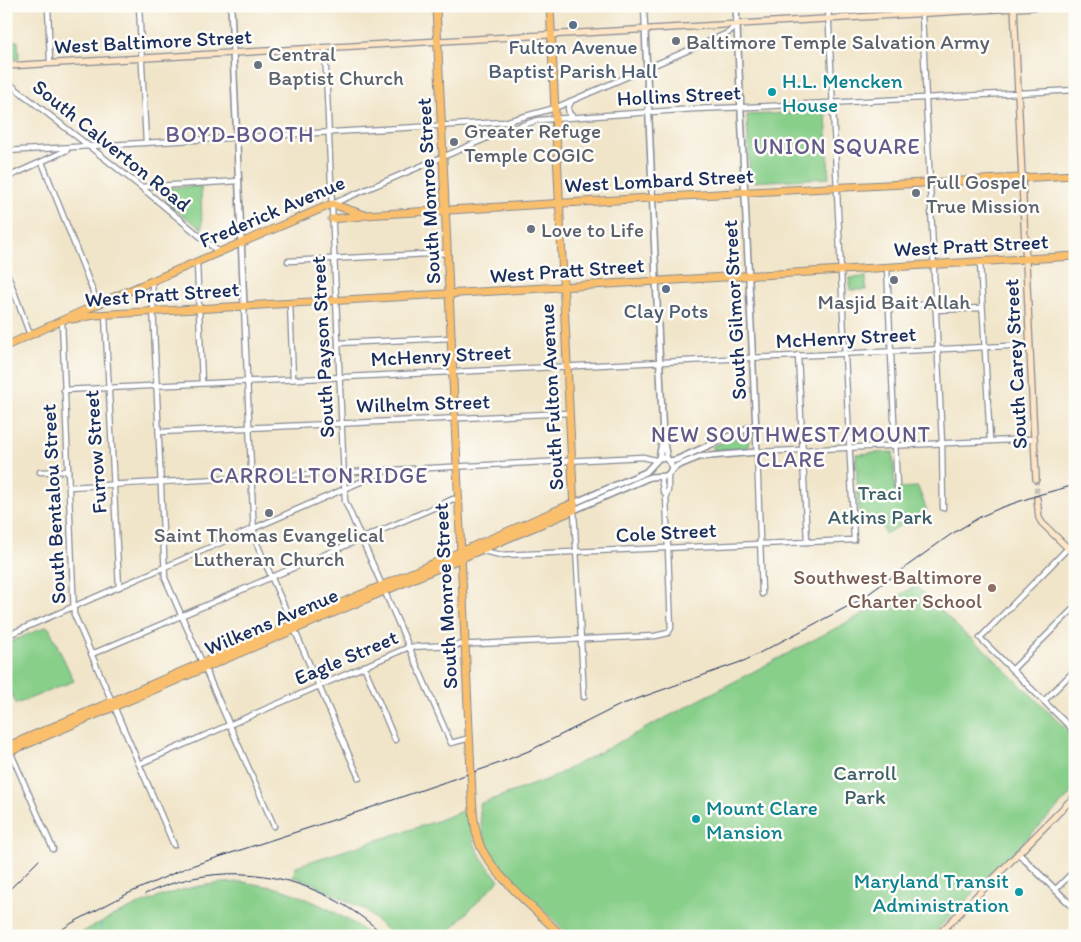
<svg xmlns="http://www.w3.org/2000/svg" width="1081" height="942" font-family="Itim,sans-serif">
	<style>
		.green { fill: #88cf8a; stroke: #527f74 }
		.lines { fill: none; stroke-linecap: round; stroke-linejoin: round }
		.stream { stroke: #50aece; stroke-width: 1 }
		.secondary-tunnel { stroke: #c6c1b4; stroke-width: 5.5; stroke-dasharray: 5.5 3; stroke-linecap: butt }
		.minor-casing { stroke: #868a94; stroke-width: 7 }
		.tertiary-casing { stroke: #868a94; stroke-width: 8 }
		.secondary-casing { stroke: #868a94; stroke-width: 8 }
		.primary-casing { stroke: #868a94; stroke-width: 9 }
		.minor { stroke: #fff; stroke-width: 4.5 }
		.tertiary { stroke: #fff; stroke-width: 5 }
		.secondary { stroke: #fde5c5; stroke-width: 5.5 }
		.primary { stroke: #f9bf6d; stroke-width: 7 }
		.rail { stroke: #1b2f5e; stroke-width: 1 }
		.primary-bridge-casing { stroke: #868a94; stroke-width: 9; stroke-linecap: butt }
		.primary-bridge { stroke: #f9bf6d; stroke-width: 7 }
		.service-dot { fill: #5c6f8a; stroke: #fdfcf7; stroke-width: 2 }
		.worship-dot { fill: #6b7280; stroke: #fdfcf7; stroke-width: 2 }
		.culture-dot { fill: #0f9aa8; stroke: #fdfcf7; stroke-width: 2 }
		.education-dot { fill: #8d6e63; stroke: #fdfcf7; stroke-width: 2 }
		.labels { text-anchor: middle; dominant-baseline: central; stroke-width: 5; stroke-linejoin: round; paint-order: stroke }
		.street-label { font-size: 21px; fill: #1b2f5e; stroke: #fdfcf7 }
		.worship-label { font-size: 21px; fill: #5b616d; stroke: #fdfcf7; text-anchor: start }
		.service-label { font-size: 21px; fill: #4e5e75; stroke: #fdfcf7 }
		.culture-label { font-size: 21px; fill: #0d838f; stroke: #fdfcf7; text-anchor: start }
		.park-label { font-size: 21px; fill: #3c5f6b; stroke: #fdfcf7 }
		.education-label { font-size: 21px; fill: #785e54; stroke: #fdfcf7; text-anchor: end }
		.neighbourhood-label { font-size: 22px; letter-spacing: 1px; fill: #63598a; stroke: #fdfcf7 }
	</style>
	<rect width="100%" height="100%" fill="#fdfcf7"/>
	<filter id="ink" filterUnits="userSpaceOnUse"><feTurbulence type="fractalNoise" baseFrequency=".02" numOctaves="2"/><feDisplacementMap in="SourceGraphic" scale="10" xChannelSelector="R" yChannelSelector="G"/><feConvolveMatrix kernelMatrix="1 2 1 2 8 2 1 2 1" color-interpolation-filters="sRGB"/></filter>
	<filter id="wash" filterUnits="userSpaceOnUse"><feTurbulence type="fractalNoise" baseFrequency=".0096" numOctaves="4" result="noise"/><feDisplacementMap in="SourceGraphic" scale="20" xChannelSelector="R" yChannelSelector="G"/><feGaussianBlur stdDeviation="1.12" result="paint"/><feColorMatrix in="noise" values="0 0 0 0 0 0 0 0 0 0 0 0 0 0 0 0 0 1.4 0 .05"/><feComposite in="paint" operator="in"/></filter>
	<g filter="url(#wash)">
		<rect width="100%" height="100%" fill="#f1e5c9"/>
		<g class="green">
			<path d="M6,41H18L19,59H6Z"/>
			<path d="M826,111L829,178L750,182L747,115Z"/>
			<path d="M201,186L202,229L166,203V188Z"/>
			<path d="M866,277V290H850L849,278Z"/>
			<path d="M746,434L749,438L748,449L713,450L712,446Z"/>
			<path d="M893,452L895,488L918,487L927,511L885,534L882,525L861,526L859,524L856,454Z"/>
			<path d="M916,586L969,638L970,637L979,646L980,645L1075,738V790L931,936H570L502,869L492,856L485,841L481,825L479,804L551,778Z"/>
			<path d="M47,626L49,628L74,681L16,704L11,692L6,693V644Z"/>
			<path d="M467,809C471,842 477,855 499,880L444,936H393L365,910L307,881L293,877L296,866L434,822Z"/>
			<path d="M242,882C252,884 263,885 273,887C299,893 351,918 370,936H75C131,906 178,883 242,882Z"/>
		</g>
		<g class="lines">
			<path class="stream" d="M100,936L101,924"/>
		</g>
	</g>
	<g filter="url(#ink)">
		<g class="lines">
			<path class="secondary-tunnel" d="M1036,479L1037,499"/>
			<defs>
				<g id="minor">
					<path d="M48,6L50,63"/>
					<path d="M139,6L146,143"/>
					<path d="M644,6L645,29"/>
					<path d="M922,14L942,443L943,508"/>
					<path d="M325,48L345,501L451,743L470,738"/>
					<path d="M6,81L141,187L220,253"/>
					<path d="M571,102L568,108L569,113L573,117"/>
					<path d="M6,151L504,122L555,108L728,33L737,24"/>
					<path d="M42,162L98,304"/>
					<path d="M6,178L67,150"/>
					<path d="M141,187L239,181"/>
					<path d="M332,204L499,133L538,120L694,109L749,107L1075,90"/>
					<path d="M288,261L448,253"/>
					<path d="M980,262L990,441"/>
					<path d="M197,263L202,383"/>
					<path d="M887,267L897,486"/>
					<path d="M6,270L30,335"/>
					<path d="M152,282L165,578L274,826"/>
					<path d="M290,303L293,379"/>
					<path d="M244,306L254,537L359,778"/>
					<path d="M889,306L936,304"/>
					<path d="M936,310L982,308"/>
					<path d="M105,315L119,587"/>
					<path d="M62,321L74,614L174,845"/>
					<path d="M338,343L452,338"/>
					<path d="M798,355L807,542"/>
					<path d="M64,390L1030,345"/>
					<path d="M159,432L569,413"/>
					<path d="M40,472L68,471"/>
					<path d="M661,477L663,491L666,495"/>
					<path d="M69,487C260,476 451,466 643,457L655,460"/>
					<path d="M574,510L584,697"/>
					<path d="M1068,548L980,638L1075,732"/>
					<path d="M483,551L501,555L854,540L828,6"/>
					<path d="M762,594L757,452L1034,439"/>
					<path d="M6,636L388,470"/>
					<path d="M92,654L431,509L453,499L458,500"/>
					<path d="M364,666L395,740"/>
					<path d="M1012,670L1075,607"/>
					<path d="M1044,701L1075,670"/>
					<path d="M9,749L53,849"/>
					<path d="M139,764L409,647L655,636L668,633L671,628L666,495L668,491V475"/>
					<path d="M1055,890L1075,870"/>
				</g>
				<g id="tertiary">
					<path d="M231,6L244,306"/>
					<path d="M921,6L922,14"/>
					<path d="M645,29L663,438L667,459"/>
					<path d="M659,458L663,438"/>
					<path d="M669,461L676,460L755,425"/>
					<path d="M574,503L646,472L659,458C667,457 673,462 671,471"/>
					<path d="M574,510L650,477L666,476L677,466L699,457L757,452L736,6"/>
					<path d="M1018,853L1075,909"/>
				</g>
				<g id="secondary">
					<path d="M1014,6L1036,479"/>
					<path d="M6,66L1051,6"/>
					<path d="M1037,499L1039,518L1042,523L1075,555"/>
					<path d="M937,936L1075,796"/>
				</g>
				<g id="primary">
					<path d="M436,6L471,773"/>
					<path d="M332,219L362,216"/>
					<path d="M72,319L95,315L1075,256"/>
					<path d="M6,346L98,304L332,204L365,215L751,192L1075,175"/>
					<path d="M6,747L574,503"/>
					<path d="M6,753L574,510L550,6"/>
					<path d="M472,795C473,812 474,829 480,845C491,873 539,913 562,936"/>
				</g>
			</defs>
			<use href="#minor" class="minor-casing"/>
			<use href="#tertiary" class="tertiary-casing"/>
			<use href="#secondary" class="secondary-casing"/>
			<use href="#primary" class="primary-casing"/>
			<use href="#minor" class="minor"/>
			<use href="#tertiary" class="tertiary"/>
			<use href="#secondary" class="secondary"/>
			<use href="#primary" class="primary"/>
			<g class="rail">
				<path d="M6,893L39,860"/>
				<path d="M145,894C229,855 318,874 385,936"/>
				<path d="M52,936L72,923L127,894L188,867L361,811L497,764L531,750L620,705L746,660L860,600L950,535L980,517L1000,508L1038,495L1075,485"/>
			</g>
			<defs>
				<path id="primary-bridge" d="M471,773L472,795"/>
			</defs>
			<use href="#primary-bridge" class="primary-bridge-casing"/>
			<use href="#primary-bridge" class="primary-bridge"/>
		</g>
	</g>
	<g class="service-dot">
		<circle cx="573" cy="25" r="5"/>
		<circle cx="666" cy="289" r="5"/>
	</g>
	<g class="worship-dot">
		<circle cx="676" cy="41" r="5"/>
		<circle cx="258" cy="65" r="5"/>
		<circle cx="454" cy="142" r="5"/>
		<circle cx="916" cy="193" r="5"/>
		<circle cx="531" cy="229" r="5"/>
		<circle cx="894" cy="280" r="5"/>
		<circle cx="269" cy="513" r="5"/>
	</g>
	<g class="culture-dot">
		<circle cx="772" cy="92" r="5"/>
		<circle cx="696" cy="819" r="5"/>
		<circle cx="1019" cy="892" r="5"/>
	</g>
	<circle class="education-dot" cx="992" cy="588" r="5"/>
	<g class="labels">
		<g class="street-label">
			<text transform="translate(153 41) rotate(-3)">West Baltimore Street</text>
			<text transform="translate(679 95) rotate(-3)">Hollins Street</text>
			<text transform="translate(112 145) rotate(39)">South Calverton Road</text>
			<text transform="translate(659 180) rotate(-3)">West Lombard Street</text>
			<text transform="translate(428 191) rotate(-93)">South Monroe Street</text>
			<text transform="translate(272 211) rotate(-23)">Frederick Avenue</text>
			<text transform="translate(971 245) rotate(-3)">West Pratt Street</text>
			<text transform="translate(567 270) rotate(-4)">West Pratt Street</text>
			<text transform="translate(162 294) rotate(-4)">West Pratt Street</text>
			<text transform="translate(734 310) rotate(-93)">South Gilmor Street</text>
			<text transform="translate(846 337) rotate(-3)">McHenry Street</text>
			<text transform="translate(322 347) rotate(-93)">South Payson Street</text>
			<text transform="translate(441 355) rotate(-3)">McHenry Street</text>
			<text transform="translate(1015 364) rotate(-93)">South Carey Street</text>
			<text transform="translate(551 397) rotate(-93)">South Fulton Avenue</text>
			<text transform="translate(423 403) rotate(-2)">Wilhelm Street</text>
			<text transform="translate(95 452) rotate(-94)">Furrow Street</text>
			<text transform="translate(53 504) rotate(-93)">South Bentalou Street</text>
			<text transform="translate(666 532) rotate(-3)">Cole Street</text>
			<text transform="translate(445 596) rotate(-93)">South Monroe Street</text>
			<text transform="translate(271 621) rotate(-23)">Wilkens Avenue</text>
			<text transform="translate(346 657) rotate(-23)">Eagle Street</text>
		</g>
		<g class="worship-label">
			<text x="686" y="41">Baltimore Temple Salvation Army</text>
			<text x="268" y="53">Central<tspan x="268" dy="24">Baptist Church</tspan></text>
			<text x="464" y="130">Greater Refuge<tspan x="464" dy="24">Temple COGIC</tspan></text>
			<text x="926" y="181">Full Gospel<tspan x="926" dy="24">True Mission</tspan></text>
			<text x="541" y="229">Love to Life</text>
			<text x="894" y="301" text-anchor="middle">Masjid Bait Allah</text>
			<text x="269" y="534" text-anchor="middle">Saint Thomas Evangelical<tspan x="269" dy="24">Lutheran Church</tspan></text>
		</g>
		<g class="service-label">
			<text x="573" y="46">Fulton Avenue<tspan x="573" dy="24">Baptist Parish Hall</tspan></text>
			<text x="666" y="310">Clay Pots</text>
		</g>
		<g class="culture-label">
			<text x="782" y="80">H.L. Mencken<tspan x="782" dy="24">House</tspan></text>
			<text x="706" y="807">Mount Clare<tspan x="706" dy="24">Mansion</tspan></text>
			<text x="1009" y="880" text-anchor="end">Maryland Transit<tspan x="1009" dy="24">Administration</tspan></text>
		</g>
		<g class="park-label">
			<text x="880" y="492">Traci<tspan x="880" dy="24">Atkins Park</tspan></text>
			<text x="865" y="772">Carroll<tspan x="865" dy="24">Park</tspan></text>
		</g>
		<g class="education-label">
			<text x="982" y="576">Southwest Baltimore<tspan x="982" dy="24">Charter School</tspan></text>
		</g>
		<g class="neighbourhood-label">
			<text x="240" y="134">BOYD-BOOTH</text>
			<text x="837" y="146">UNION SQUARE</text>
			<text x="791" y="434">NEW SOUTHWEST/MOUNT<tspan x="791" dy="25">CLARE</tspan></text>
			<text x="319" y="475">CARROLLTON RIDGE</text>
		</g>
	</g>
	<rect width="1081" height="942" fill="none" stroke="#fdfcf7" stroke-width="25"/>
</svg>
